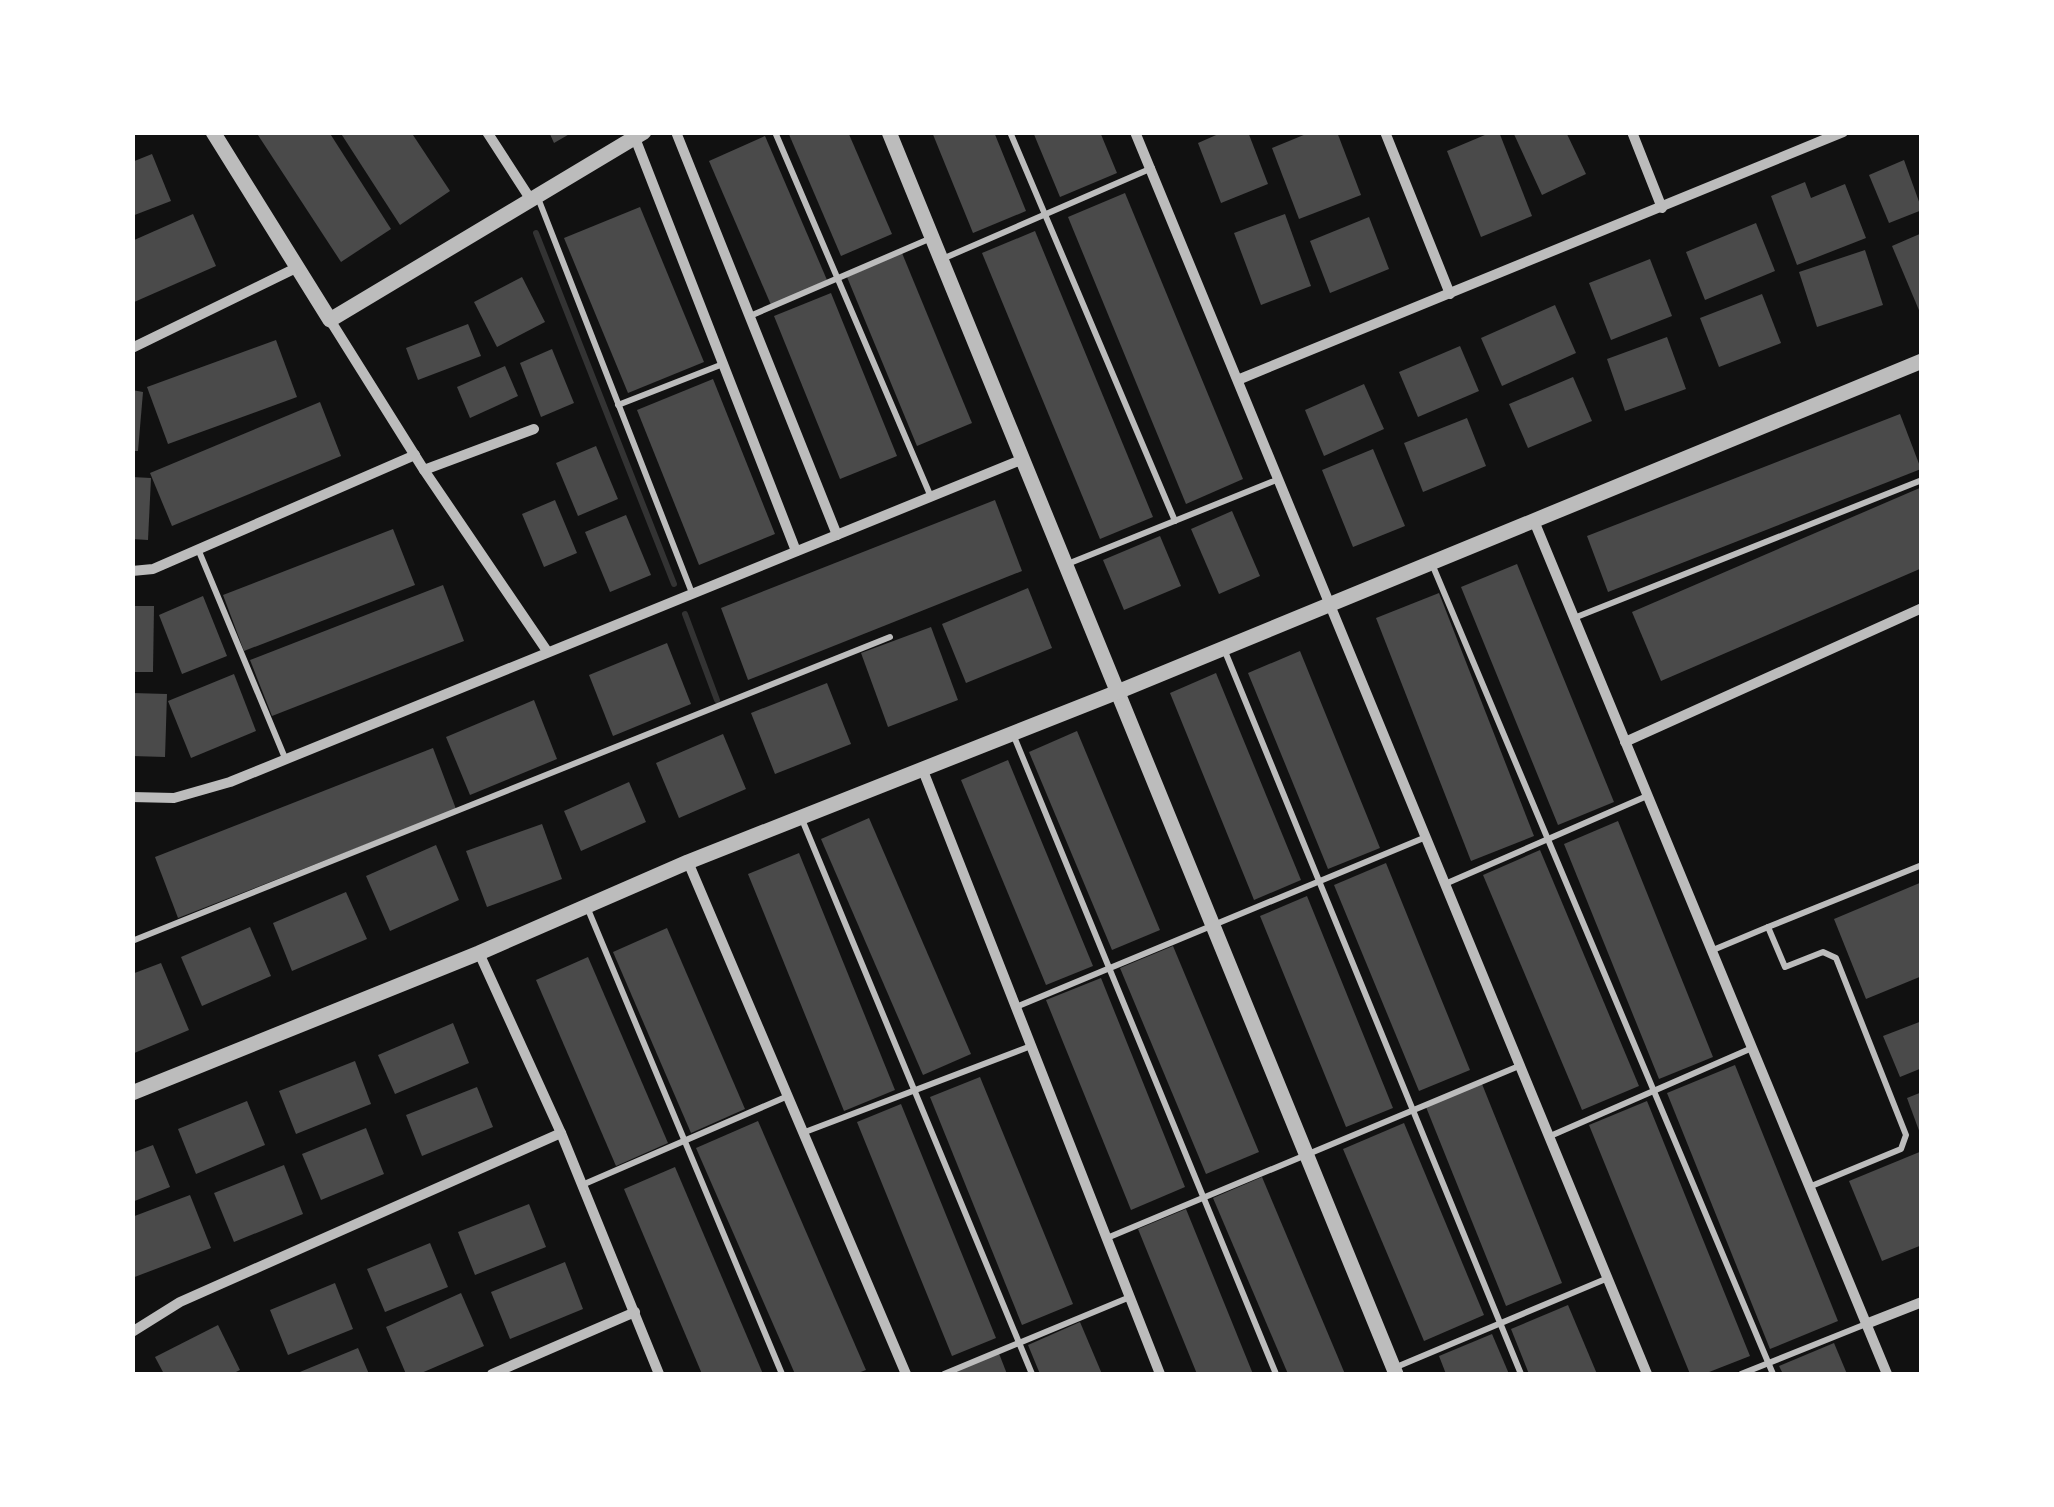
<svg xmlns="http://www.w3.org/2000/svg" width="2054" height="1507" font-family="'DM Sans',sans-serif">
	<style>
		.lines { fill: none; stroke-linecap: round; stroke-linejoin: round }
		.stream { stroke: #333; stroke-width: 6 }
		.building { fill: #4a4a4a }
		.service { stroke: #bcbcbc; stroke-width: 6 }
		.minor { stroke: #bcbcbc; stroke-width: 10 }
		.tertiary { stroke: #bcbcbc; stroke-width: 15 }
	</style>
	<rect width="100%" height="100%" fill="#111"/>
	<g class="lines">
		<g class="stream">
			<path d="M536,233L674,584"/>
			<path d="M685,614L717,700"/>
		</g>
	</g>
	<g class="building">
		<path d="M256,132H329L391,229L341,262Z"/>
		<path d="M340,132H411L450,191L400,225Z"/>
		<path d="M549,132H573L554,143Z"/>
		<path d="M788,132H848L892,234L841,256Z"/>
		<path d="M932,132H994L1026,211L973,233Z"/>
		<path d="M1033,132H1100L1117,173L1060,197Z"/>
		<path d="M1223,132H1248L1268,184L1221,203L1198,143Z"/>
		<path d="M1311,132H1337L1361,195L1299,219L1272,148Z"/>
		<path d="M1492,132H1499L1532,216L1481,237L1447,151Z"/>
		<path d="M1513,132H1566L1586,174L1542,195Z"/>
		<path d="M765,136L827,280L771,305L709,161Z"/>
		<path d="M152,154L171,201L132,216V162Z"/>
		<path d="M1904,160L1922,210L1889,223L1869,175Z"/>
		<path d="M1805,182L1811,198L1845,184L1866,238L1797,265L1771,196Z"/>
		<path d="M1125,193L1243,479L1186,504L1068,217Z"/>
		<path d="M640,207L704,362L628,393L564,238Z"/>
		<path d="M193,214L216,266L132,303V241Z"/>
		<path d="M1285,214L1311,286L1261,305L1234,233Z"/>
		<path d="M1369,217L1389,269L1330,293L1310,241Z"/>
		<path d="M1756,223L1775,271L1705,300L1686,252Z"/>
		<path d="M1035,231L1153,517L1100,539L982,253Z"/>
		<path d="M1922,233V315H1921L1892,246Z"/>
		<path d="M1865,250L1883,305L1817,327L1799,272Z"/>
		<path d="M902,253L972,423L917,446L847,277Z"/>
		<path d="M1650,259L1672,316L1611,340L1589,283Z"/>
		<path d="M522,277L545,322L497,347L474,302Z"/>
		<path d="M831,293L897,456L840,479L774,316Z"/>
		<path d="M1762,294L1781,343L1719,367L1700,318Z"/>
		<path d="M1555,305L1576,353L1502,386L1481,338Z"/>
		<path d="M468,324L481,356L418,380L406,348Z"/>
		<path d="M1667,337L1686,389L1625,411L1607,359Z"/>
		<path d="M276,340L297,397L168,444L147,387Z"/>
		<path d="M1460,346L1479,391L1418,417L1399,372Z"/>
		<path d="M552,349L574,403L541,417L520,363Z"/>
		<path d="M505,366L518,396L470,418L457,387Z"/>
		<path d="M1573,377L1592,421L1528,448L1509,404Z"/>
		<path d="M713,379L775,534L699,565L637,410Z"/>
		<path d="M1364,384L1384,429L1324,456L1305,410Z"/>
		<path d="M132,390L143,392L138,451H132Z"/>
		<path d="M320,402L341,456L172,526L150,473Z"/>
		<path d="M1900,414L1921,469L1608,592L1587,536Z"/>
		<path d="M1467,418L1486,466L1423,492L1404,443Z"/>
		<path d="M596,446L618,499L578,516L556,463Z"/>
		<path d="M1373,449L1405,526L1353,547L1322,470Z"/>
		<path d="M132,477L151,478L148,540L132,539Z"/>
		<path d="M1922,487V568L1661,681L1632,612Z"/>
		<path d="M555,500L577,553L544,567L522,514Z"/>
		<path d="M995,500L1022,571L748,680L721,608Z"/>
		<path d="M1232,511L1260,576L1219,594L1191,529Z"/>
		<path d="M626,515L651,575L610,592L585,532Z"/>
		<path d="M393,529L415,585L244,651L223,595Z"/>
		<path d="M1160,536L1181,586L1124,610L1103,560Z"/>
		<path d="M1517,564L1614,802L1558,825L1461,587Z"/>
		<path d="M443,585L464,641L272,716L250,660Z"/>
		<path d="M1028,588L1052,648L966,683L942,624Z"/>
		<path d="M1439,593L1534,836L1471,861L1376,618Z"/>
		<path d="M203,596L227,656L182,674L159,615Z"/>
		<path d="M132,606H154L153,672H132Z"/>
		<path d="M931,627L958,700L888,727L861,653Z"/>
		<path d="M667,643L691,704L613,736L589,675Z"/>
		<path d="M1300,651L1380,848L1328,869L1248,673Z"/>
		<path d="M1216,673L1301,880L1254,900L1170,693Z"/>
		<path d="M234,674L256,731L191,758L168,701Z"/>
		<path d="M827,683L851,744L775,774L751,713Z"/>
		<path d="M132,693L167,694L165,757L132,756Z"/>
		<path d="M534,700L557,759L470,795L446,737Z"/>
		<path d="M1077,731L1160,930L1112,950L1029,752Z"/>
		<path d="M723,734L746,789L679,818L656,763Z"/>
		<path d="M433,748L456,809L178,918L155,857Z"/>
		<path d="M1008,760L1093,966L1046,985L961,780Z"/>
		<path d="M629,782L646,822L581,851L564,811Z"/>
		<path d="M869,818L971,1054L923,1075L821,839Z"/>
		<path d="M1618,821L1713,1057L1659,1079L1564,844Z"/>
		<path d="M542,824L562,879L487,907L466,851Z"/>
		<path d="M436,845L459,900L390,931L366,876Z"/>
		<path d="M1540,850L1639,1086L1582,1110L1483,875Z"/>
		<path d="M799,853L895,1090L844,1111L748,874Z"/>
		<path d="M1386,863L1470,1070L1419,1091L1334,885Z"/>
		<path d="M1922,882V976L1866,999L1834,919Z"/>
		<path d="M346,892L367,939L292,971L273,923Z"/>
		<path d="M1307,896L1393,1108L1346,1127L1260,916Z"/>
		<path d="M250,927L271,976L202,1006L181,957Z"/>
		<path d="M667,928L745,1109L691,1133L613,952Z"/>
		<path d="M1173,946L1259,1152L1206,1174L1120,968Z"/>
		<path d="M588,957L668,1143L616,1166L536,980Z"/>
		<path d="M161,963L189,1030L132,1054V974Z"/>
		<path d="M1101,978L1185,1187L1131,1210L1046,1000Z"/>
		<path d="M1922,1021V1068L1900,1077L1883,1036Z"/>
		<path d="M453,1023L469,1063L395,1094L378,1055Z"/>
		<path d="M355,1061L371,1104L296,1134L279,1091Z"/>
		<path d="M1735,1065L1838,1321L1770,1349L1667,1093Z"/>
		<path d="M980,1077L1073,1304L1022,1325L930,1097Z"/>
		<path d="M1482,1084L1562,1283L1506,1306L1426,1107Z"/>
		<path d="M477,1087L493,1127L422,1156L406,1115Z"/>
		<path d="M1922,1092V1136H1921L1907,1098Z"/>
		<path d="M247,1101L265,1145L196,1174L178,1129Z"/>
		<path d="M1647,1101L1750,1356L1704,1374H1690L1589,1125Z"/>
		<path d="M901,1104L996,1338L952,1356L857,1122Z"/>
		<path d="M758,1121L866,1370L855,1374H795L696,1148Z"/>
		<path d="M1404,1123L1484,1315L1424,1341L1343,1149Z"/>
		<path d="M366,1128L384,1174L321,1200L302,1154Z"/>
		<path d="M153,1145L170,1187L132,1202V1153Z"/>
		<path d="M1922,1151V1245L1882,1261L1849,1181Z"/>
		<path d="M284,1165L303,1214L234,1242L214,1193Z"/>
		<path d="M675,1167L763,1374H702L624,1189Z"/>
		<path d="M1262,1177L1345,1374H1288L1213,1198Z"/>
		<path d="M190,1195L211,1248L132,1278V1217Z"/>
		<path d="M529,1204L546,1247L475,1275L458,1232Z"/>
		<path d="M1186,1209L1253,1374H1197L1138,1229Z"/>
		<path d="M430,1243L448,1287L385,1312L367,1269Z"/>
		<path d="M565,1262L583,1309L510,1339L491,1292Z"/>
		<path d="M335,1283L353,1329L288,1355L270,1310Z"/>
		<path d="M461,1293L484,1346L419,1374H406L386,1327Z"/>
		<path d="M1568,1305L1597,1374H1529L1511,1329Z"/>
		<path d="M1080,1322L1102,1374H1040L1028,1345Z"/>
		<path d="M218,1325L240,1370L232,1374H164L155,1357Z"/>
		<path d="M1492,1334L1509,1374H1446L1439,1356Z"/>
		<path d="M1834,1343L1847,1374H1783L1779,1366Z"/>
		<path d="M358,1348L369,1374H295Z"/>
		<path d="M998,1351L1007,1374H958L955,1369Z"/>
	</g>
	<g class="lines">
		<g class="service">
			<path d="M775,132L931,497"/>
			<path d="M1010,132L1175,521"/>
			<path d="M538,198L692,593"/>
			<path d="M940,260L1152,168"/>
			<path d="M750,316L929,239"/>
			<path d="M618,405L723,364"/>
			<path d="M198,549L285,758"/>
			<path d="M1432,564L1773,1374"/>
			<path d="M1065,565L1279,479"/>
			<path d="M1574,618L1922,480"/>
			<path d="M1224,649L1521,1374"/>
			<path d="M1013,734L1276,1374"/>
			<path d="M801,817L1032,1374"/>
			<path d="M1445,884L1647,796"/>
			<path d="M587,907L782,1374"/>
			<path d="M132,941L890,637"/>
			<path d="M1713,950L1768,927"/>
			<path d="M1016,1007L1426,837"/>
			<path d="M805,1132L1031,1046"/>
			<path d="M1548,1137L1752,1048"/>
			<path d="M582,1185L788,1096"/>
			<path d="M1809,1187L1901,1149L1906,1135L1836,958L1823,952L1785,967L1768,927L1922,865"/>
			<path d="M1107,1238L1519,1066"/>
			<path d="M1394,1368L1608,1278"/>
			<path d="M944,1374L1130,1297"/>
			<path d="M1741,1374L1866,1324"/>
		</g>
		<g class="minor">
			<path d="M487,132L531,200"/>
			<path d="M676,132L837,535"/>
			<path d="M1135,132L1647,1374"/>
			<path d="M1385,132L1450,294"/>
			<path d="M1632,132L1662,208"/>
			<path d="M635,138L796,551"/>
			<path d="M330,320L424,470L547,651"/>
			<path d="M132,348L298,267"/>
			<path d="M1240,379L1843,132"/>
			<path d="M424,470L534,429"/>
			<path d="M1534,521L1887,1374"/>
			<path d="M132,571L153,569L415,455"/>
			<path d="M1625,742L1922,608"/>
			<path d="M922,768L1160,1374"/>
			<path d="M132,797L174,798L230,782L1021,460"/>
			<path d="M688,862L906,1374"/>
			<path d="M479,953L561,1133L659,1374"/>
			<path d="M1866,1324L1922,1302"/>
			<path d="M132,1332L180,1302L561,1133"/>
			<path d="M492,1374L635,1312"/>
		</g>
		<g class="tertiary">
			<path d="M213,132L330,320L644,132"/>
			<path d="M889,132L1396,1374"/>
			<path d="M132,1093L479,953L688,862L1115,693L1922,361"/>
		</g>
	</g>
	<rect width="2054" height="1507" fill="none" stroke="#ffffff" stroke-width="270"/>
</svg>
